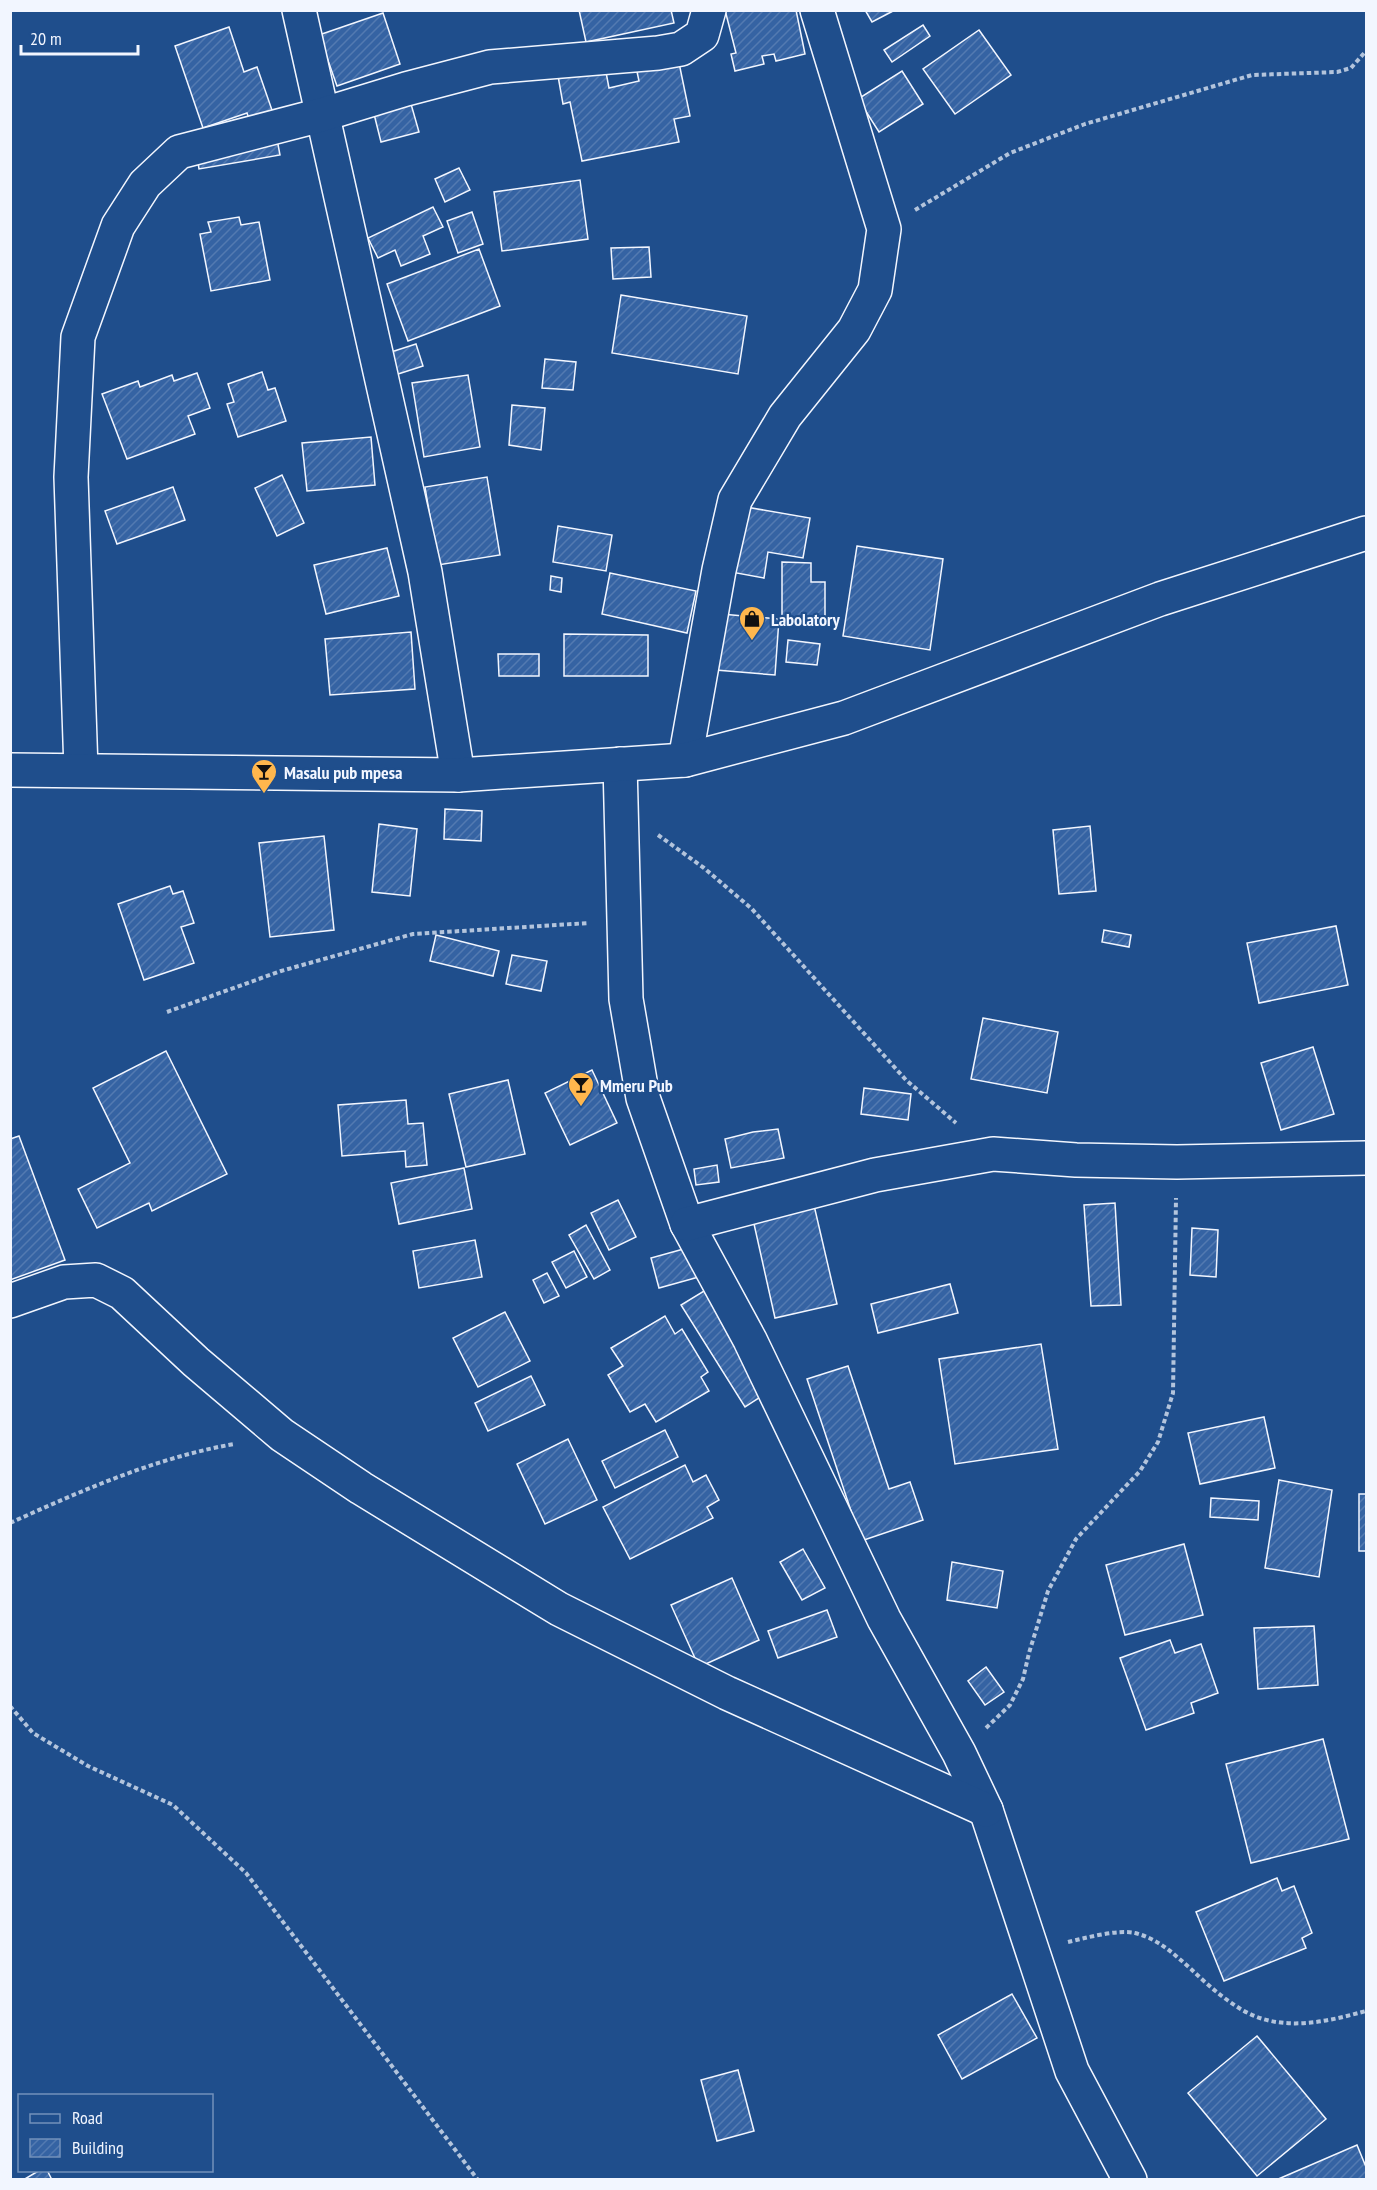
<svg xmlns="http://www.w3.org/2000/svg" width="1377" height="2190" font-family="'PT Sans Narrow',sans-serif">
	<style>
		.building { fill: url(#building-hatch); stroke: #f2f6ff; stroke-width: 1.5 }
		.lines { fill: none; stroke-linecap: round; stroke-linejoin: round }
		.minor-casing { stroke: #f2f6ff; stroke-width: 36 }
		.tertiary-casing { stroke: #f2f6ff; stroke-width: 36 }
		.path { stroke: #b3c4dc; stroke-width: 4; stroke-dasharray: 4.5 3; stroke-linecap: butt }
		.minor { stroke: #1f4e8c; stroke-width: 33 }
		.tertiary { stroke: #1f4e8c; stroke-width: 33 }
		.labels { text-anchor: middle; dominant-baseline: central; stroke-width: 4.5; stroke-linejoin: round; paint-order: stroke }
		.poi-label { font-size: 18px; font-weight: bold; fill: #f2f6ff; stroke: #1f4e8c; text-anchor: start }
	</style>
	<defs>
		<pattern id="building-hatch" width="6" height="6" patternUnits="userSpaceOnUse" patternTransform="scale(1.5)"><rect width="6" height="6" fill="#3563a3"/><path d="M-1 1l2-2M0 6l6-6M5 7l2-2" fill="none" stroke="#537ab1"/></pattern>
	</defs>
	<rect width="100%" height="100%" fill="#1f4e8c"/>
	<g class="building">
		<path d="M579,10H671L674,23L586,42Z"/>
		<path d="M725,10H796L805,54L776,61L774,54L762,56L764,64L735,71L731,54L736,53Z"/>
		<path d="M865,10H895L872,22Z"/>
		<path d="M383,13L400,64L337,86L319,35Z"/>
		<path d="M923,25L930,36L892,62L884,50Z"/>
		<path d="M229,27L244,72L257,67L273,113L250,122L247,113L203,128L175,46Z"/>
		<path d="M979,30L1011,75L955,114L923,69Z"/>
		<path d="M678,58L690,116L674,119L679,142L582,161L570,102L563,104L558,76L605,67L609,88L639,81L636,67Z"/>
		<path d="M902,71L923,104L879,132L858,99Z"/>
		<path d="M411,104L419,132L381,142L374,114Z"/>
		<path d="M276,134L280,155L199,169L196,149Z"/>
		<path d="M459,168L470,190L445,202L435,179Z"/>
		<path d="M580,180L588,239L502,251L494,192Z"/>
		<path d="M433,207L443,227L423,236L430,254L401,266L395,250L378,258L368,238Z"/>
		<path d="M472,212L483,244L458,253L447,221Z"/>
		<path d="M239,217L241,225L259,222L270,280L211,291L200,234L211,232L208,222Z"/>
		<path d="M649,247L651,277L613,279L611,248Z"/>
		<path d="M479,249L500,306L408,341L387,284Z"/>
		<path d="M621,295L747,316L738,374L612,353Z"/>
		<path d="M416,344L423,366L395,375L388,353Z"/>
		<path d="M545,359L576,362L573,390L542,388Z"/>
		<path d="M262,372L268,390L275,388L286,421L238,437L227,404L234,402L228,384Z"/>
		<path d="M197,373L210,408L188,416L195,434L127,459L102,394L138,381L140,387L172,375L174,381Z"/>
		<path d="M468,375L480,447L424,457L412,383Z"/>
		<path d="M512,405L545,408L541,450L509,445Z"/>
		<path d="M371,437L375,485L307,491L302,443Z"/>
		<path d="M282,475L304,523L277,536L255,488Z"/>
		<path d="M487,477L500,555L438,565L425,487Z"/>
		<path d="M173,487L185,520L117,544L105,511Z"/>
		<path d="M740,506L810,518L803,558L768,552L764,578L731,572Z"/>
		<path d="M558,526L612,535L606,571L553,562Z"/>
		<path d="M857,546L943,559L930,650L843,636Z"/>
		<path d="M387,548L399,596L326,614L314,565Z"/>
		<path d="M782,562L811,563V582H825V626L782,625Z"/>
		<path d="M610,573L696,591L687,633L602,614Z"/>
		<path d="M551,576L562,578L561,592L550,590Z"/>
		<path d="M721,614L779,619L775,675L716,670Z"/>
		<path d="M411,632L415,689L330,695L325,639Z"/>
		<path d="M564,634L648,635V676H564Z"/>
		<path d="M788,640L820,644L817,665L786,662Z"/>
		<path d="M498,654H539V676H499Z"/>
		<path d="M445,809L482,811L481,841L444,839Z"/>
		<path d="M379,824L417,829L410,896L372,892Z"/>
		<path d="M1090,826L1096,891L1059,894L1053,830Z"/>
		<path d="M324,836L334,930L270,937L259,843Z"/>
		<path d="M170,886L173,894L183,891L194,923L181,927L194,963L144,980L118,904Z"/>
		<path d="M1336,926L1348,985L1259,1003L1247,943Z"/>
		<path d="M1104,930L1131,935L1129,947L1102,942Z"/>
		<path d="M436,935L499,951L493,976L430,961Z"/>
		<path d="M512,955L547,961L541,991L506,984Z"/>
		<path d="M983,1018L1058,1032L1047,1093L971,1079Z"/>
		<path d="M1313,1047L1334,1114L1281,1130L1261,1063Z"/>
		<path d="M166,1051L227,1174L152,1211L149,1203L97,1228L78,1189L130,1163L93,1088Z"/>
		<path d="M592,1070L617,1123L570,1145L545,1093Z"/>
		<path d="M508,1080L525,1154L466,1167L449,1094Z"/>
		<path d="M864,1088L911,1094L908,1120L861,1114Z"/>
		<path d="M406,1100L408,1124L423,1123L427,1165L406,1167L405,1151L342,1156L338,1105Z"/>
		<path d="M778,1129L784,1158L731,1168L725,1139L753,1132Z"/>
		<path d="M19,1136L65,1260L10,1280V1139Z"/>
		<path d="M717,1165L719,1182L696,1185L694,1169Z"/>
		<path d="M464,1168L472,1209L399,1224L391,1183Z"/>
		<path d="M618,1200L636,1237L609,1250L591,1213Z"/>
		<path d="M813,1201L837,1304L775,1318L752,1215Z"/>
		<path d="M1115,1203L1121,1305L1091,1306L1084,1205Z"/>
		<path d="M586,1225L610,1270L594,1279L569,1235Z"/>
		<path d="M1192,1228L1218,1230L1216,1277L1190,1275Z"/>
		<path d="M475,1240L482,1277L419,1288L413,1251Z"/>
		<path d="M698,1245L706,1275L659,1288L651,1258Z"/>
		<path d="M574,1251L587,1277L566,1288L552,1262Z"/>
		<path d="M547,1273L559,1296L544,1303L533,1280Z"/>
		<path d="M950,1284L958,1313L878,1333L871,1304Z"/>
		<path d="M704,1291L768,1392L745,1407L681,1305Z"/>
		<path d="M505,1312L530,1361L478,1387L453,1338Z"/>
		<path d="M665,1316L675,1334L682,1329L708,1372L701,1377L709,1391L656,1422L645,1404L630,1412L608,1375L623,1366L611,1348Z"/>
		<path d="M1041,1344L1058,1449L955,1464L939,1359Z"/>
		<path d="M848,1366L889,1489L910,1482L923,1520L861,1541L807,1379Z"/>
		<path d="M531,1376L545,1405L488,1431L475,1403Z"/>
		<path d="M1264,1417L1275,1468L1200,1484L1188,1433Z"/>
		<path d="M665,1430L678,1457L615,1488L602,1461Z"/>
		<path d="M568,1439L597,1500L545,1524L517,1464Z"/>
		<path d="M685,1465L693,1482L706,1475L719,1500L707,1507L713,1518L630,1559L603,1507Z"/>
		<path d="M1279,1480L1332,1490L1319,1577L1265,1568Z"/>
		<rect x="1359" y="1494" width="7" height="57"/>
		<path d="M1211,1498L1259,1501L1258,1520L1210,1517Z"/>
		<path d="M1184,1544L1203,1615L1125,1635L1106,1565Z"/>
		<path d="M803,1549L825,1588L802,1600L780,1562Z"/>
		<path d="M952,1562L1003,1571L997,1608L947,1600Z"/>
		<path d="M732,1578L759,1640L699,1667L671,1605Z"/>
		<path d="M827,1610L837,1637L778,1658L768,1631Z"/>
		<path d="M1314,1626L1318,1685L1258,1689L1254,1628Z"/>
		<path d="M1170,1640L1175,1653L1201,1644L1218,1693L1191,1703L1194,1713L1146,1730L1120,1658Z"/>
		<path d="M986,1667L1004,1692L985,1705L968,1681Z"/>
		<path d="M1323,1739L1349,1839L1251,1863L1226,1764Z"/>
		<path d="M1277,1878L1282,1891L1294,1886L1312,1933L1302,1938L1306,1948L1224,1981L1196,1912Z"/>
		<path d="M1012,1994L1037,2038L962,2079L938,2035Z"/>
		<path d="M1257,2036L1326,2119L1257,2176L1188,2093Z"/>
		<path d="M738,2070L754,2131L717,2141L701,2080Z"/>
		<path d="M1357,2145L1366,2167V2180H1276Z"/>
		<path d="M40,2170H47L52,2180H23Z"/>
	</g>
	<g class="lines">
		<defs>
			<g id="minor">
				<path d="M299,10L425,572L458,775"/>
				<path d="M685,760L719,570L735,500L785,416L854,330L875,290L884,229L817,10"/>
				<path d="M620,764L626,999L643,1098L687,1224L750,1340L884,1619L959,1753L986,1810L1072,2071L1130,2180"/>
				<path d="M81,770L71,477L78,337L118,226L145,184L179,152L321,115L406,89L490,67L658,53L681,49L702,35L709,10"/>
				<path d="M687,1224L875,1175L993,1154L1076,1160L1177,1162L1366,1158"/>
				<path d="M10,1301L64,1282L96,1280L122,1293L196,1362L282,1435L361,1488L559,1609L727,1693L986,1810"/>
			</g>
			<path id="tertiary" d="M10,770L458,775L685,760L844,718L1160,599L1366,533"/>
		</defs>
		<use href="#minor" class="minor-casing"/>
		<use href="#tertiary" class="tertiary-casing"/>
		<g class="path">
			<path d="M915,210L1010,153L1085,124L1252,75L1337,72L1351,68L1366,51"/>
			<path d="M658,835L704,868L752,909L906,1080L956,1123"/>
			<path d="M167,1012L281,971L413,934L589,923"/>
			<path d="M10,1523C83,1490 155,1458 234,1444"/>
			<path d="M10,1706L33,1733L88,1766L173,1805L246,1873L478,2180"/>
			<path d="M986,1728L1010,1705L1023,1679L1029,1653L1048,1591L1076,1539L1140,1471L1158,1442L1173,1393L1176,1198"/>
			<path d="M1068,1942C1085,1938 1118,1929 1135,1933C1159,1939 1175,1955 1192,1970C1211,1988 1238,2012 1263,2019C1297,2029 1333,2020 1366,2011"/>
		</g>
		<use href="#minor" class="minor"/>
		<use href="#tertiary" class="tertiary"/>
	</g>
	<defs>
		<symbol id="shop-pin" viewBox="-11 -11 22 30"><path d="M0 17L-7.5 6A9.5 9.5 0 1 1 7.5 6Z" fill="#ffb74d" stroke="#1f4e8c"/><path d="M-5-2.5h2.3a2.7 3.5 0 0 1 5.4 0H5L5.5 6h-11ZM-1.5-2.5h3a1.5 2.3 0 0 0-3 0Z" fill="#111"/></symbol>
		<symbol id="bar-pin" viewBox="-11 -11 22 30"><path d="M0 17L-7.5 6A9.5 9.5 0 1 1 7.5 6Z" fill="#ffb74d" stroke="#1f4e8c"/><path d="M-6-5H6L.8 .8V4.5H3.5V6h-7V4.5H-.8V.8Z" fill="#111"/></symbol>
	</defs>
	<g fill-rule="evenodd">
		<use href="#shop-pin" x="737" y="604" width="30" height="40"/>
		<use href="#bar-pin" x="249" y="757" width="30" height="40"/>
		<use href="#bar-pin" x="566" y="1070" width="30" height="40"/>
	</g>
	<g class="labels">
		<g class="poi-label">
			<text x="771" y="619">Labolatory</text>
			<text x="284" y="772">Masalu pub mpesa</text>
			<text x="600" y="1085">Mmeru Pub</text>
		</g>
	</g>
	<rect width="1377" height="2190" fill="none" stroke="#f2f6ff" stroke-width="24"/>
	<rect x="18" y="2094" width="195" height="78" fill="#1f4e8c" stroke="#7391ba" stroke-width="1.5"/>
	<rect x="30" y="2114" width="30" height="9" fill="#1f4e8c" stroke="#7391ba" stroke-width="1.5"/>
	<text x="72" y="2124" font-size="18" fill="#f2f6ff">Road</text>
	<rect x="30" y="2139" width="30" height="18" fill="url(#building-hatch)" stroke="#7391ba" stroke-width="1.5"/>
	<text x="72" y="2154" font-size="18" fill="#f2f6ff">Building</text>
	<path d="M21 45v9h117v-9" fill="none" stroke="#f2f6ff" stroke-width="3"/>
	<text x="30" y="45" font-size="18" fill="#f2f6ff" stroke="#1f4e8c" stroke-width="4.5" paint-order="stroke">20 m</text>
</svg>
